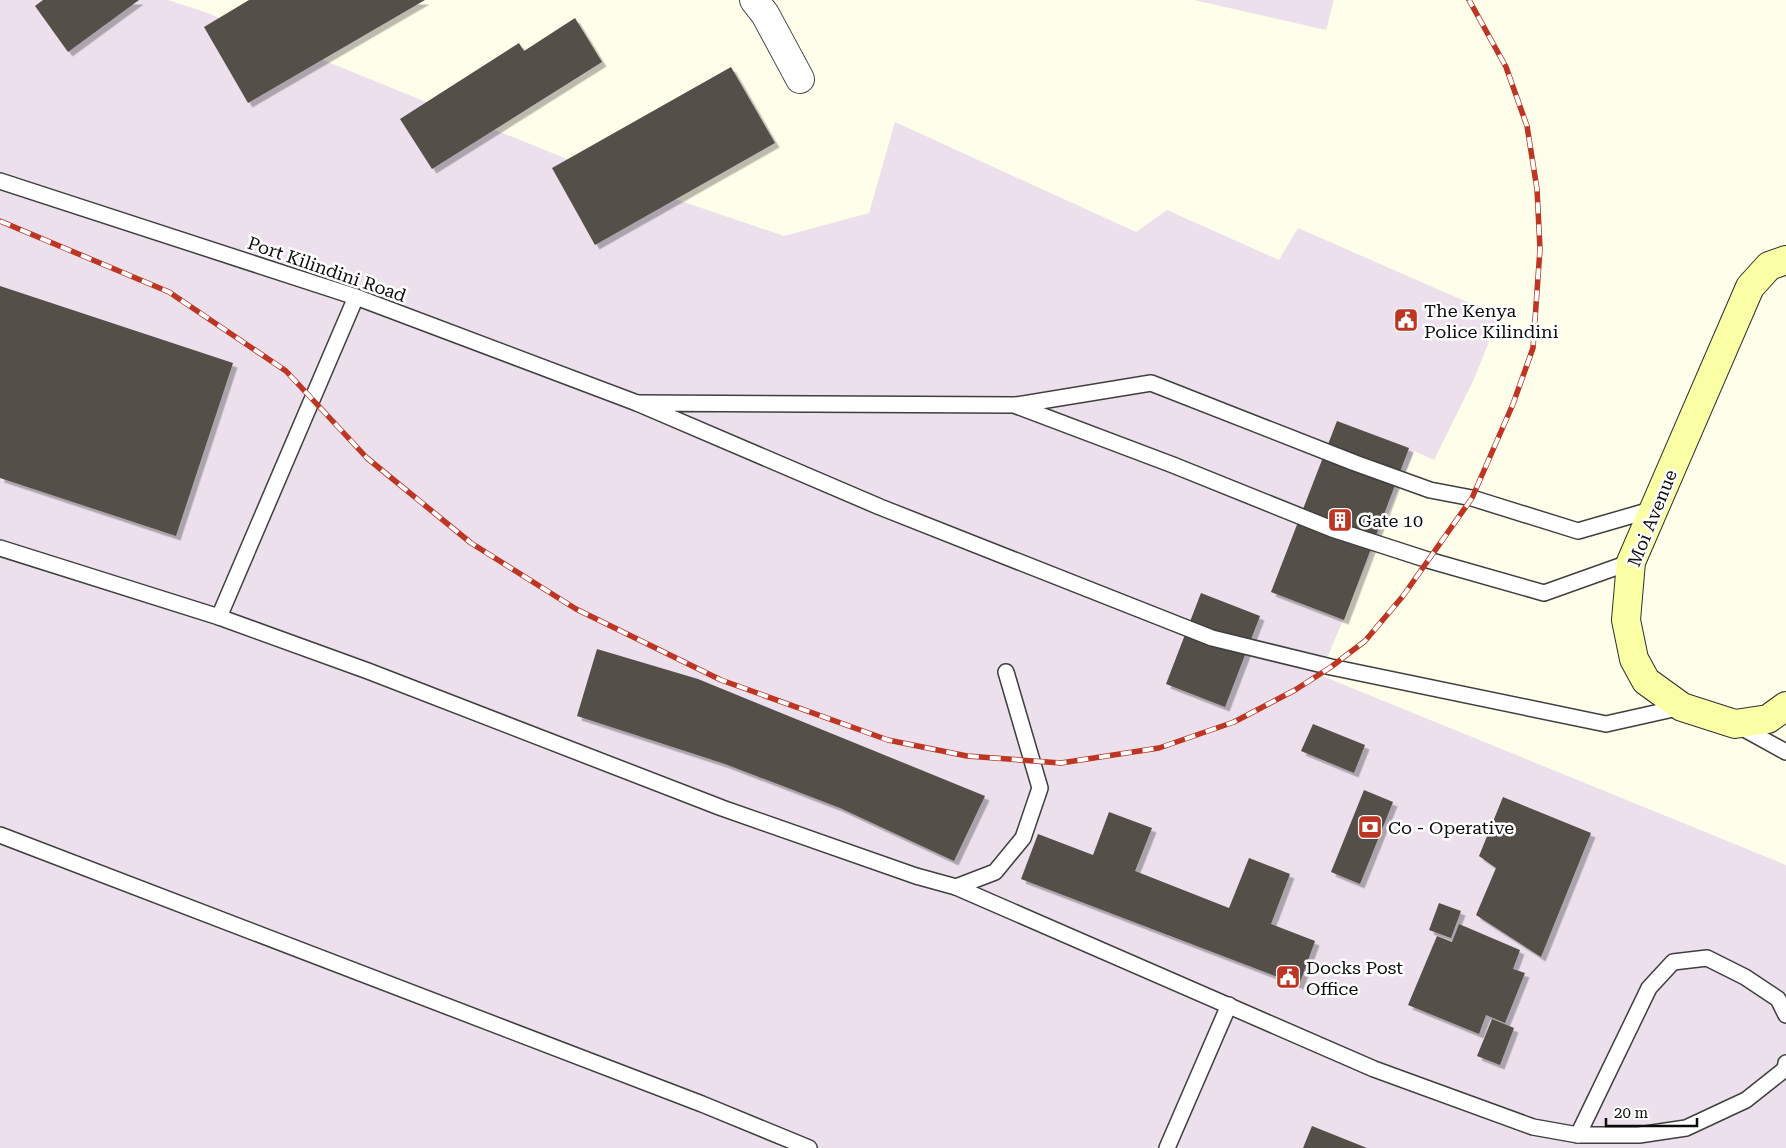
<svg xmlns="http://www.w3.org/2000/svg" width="1786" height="1148" font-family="'Roboto Serif',serif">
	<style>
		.industrial { fill: #ebe0eb }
		.building { fill: #554f48; filter: url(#shadow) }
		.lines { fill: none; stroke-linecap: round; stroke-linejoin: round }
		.lane-casing { stroke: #3f3f3f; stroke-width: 18 }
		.street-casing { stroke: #3f3f3f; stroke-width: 30 }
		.secondary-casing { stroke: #2e2e2e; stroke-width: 30 }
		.lane { stroke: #fff; stroke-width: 15 }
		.street { stroke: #fff; stroke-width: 28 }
		.secondary { stroke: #faffa6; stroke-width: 28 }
		.rail-casing { stroke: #bd3523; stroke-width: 5.5 }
		.rail { stroke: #fff; stroke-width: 4; stroke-dasharray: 11; stroke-linecap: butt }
		.labels { text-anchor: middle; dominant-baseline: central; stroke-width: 5; stroke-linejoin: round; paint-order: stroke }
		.street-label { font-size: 18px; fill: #0c0c0c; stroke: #fff }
		.poi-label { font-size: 18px; fill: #0c0c0c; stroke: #fff; text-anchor: start }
	</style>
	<defs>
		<filter id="shadow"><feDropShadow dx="4.5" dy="4.5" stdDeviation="0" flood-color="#0004"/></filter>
	</defs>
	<rect width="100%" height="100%" fill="#fffeeb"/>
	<g class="industrial">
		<path d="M0,0H168L205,12L616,179L784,236L869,213L895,122L1136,232L1167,210L1279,260L1298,228L1499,316L1475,377L1434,460L1414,451L1320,675L1786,865V1148H0Z"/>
		<path d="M1194,0H1334L1326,30Z"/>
	</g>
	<g class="building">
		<path d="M43,0H139L68,52L35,6Z"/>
		<path d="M249,0H425L248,103L204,27Z"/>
		<path d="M575,18L602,62L432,169L400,119L519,43L524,51Z"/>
		<path d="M731,67L775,143L595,245L552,168Z"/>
		<path d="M0,286L233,363L176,536L0,478Z"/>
		<path d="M1337,421L1409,448L1344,620L1271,592Z"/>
		<path d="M1201,593L1260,616L1225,707L1166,684Z"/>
		<path d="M597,649L698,679L985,796L954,861L840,808L725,764L577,716Z"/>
		<path d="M1313,724L1365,745L1354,773L1301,751Z"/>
		<path d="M1364,790L1393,802L1360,884L1331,872Z"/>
		<path d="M1503,797L1591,833L1541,957L1476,915L1496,868L1479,856Z"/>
		<path d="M1109,812L1152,828L1135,871L1229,908L1249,858L1290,874L1271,924L1315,941L1299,985L1021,879L1038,834L1093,855Z"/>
		<path d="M1439,903L1461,911L1451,938L1429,930Z"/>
		<path d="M1459,924L1520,950L1513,969L1525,973L1505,1023L1486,1015L1479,1034L1408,1005L1437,936L1452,942Z"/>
		<path d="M1492,1019L1514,1028L1500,1065L1477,1056Z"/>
		<path d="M1312,1126L1367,1148H1303Z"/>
	</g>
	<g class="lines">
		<defs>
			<g id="lane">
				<path d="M0,181L356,297L637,403"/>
				<path d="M1016,405L1151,383L1355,463L1430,490L1472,498L1578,531L1654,509"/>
				<path d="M0,548L219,617L368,671L722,808L916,876L956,887L995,872L1023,838L1040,788L1006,672"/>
				<path d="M1631,562L1544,593L1428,560L1332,529L1173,465L1014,405L637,403L880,507L1212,638L1331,667L1606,724L1682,707"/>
				<path d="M219,617L356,297"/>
				<path d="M1737,725L1786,752"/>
				<path d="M0,835L702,1104L809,1148"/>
				<path d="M956,887L1374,1069L1533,1127L1578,1135H1639L1686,1128L1746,1100L1785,1069L1786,1063"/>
				<path d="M1578,1135L1649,988L1673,962L1707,958L1745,977L1778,999L1786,1015"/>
				<path d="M1167,1148L1229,1005"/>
			</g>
			<path id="street" d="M754,0L765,14L800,79"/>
			<path id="secondary" d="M1786,260L1769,266L1750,287L1631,562L1626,620L1634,659L1646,681L1682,707L1735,724L1768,719L1786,706"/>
		</defs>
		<use href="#lane" class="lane-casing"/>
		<use href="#street" class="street-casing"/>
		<use href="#secondary" class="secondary-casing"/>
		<use href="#lane" class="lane"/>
		<use href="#street" class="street"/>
		<use href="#secondary" class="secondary"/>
		<defs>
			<path id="rail" d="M0,221L169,292L286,371L367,458L471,543L576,609L721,680L888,740L967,756L1061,763L1159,748L1234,722L1295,690L1331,667L1365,641L1403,596L1472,498L1513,404L1533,348L1540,249L1537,189L1527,126L1506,67L1469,0"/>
		</defs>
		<use href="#rail" class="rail-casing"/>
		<use href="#rail" class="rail"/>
	</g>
	<defs>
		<symbol id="civic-square" viewBox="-11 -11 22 22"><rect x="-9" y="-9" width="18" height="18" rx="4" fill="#bd3523" stroke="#fff"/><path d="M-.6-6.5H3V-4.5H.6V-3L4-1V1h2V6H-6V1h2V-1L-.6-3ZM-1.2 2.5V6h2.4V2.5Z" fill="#fff"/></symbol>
		<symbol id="building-square" viewBox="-11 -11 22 22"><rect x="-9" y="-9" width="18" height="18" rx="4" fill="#bd3523" stroke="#fff"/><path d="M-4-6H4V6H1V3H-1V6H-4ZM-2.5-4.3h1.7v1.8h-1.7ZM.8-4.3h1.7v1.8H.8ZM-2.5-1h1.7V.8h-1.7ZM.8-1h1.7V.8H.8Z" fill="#fff"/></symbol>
		<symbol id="bank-square" viewBox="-11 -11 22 22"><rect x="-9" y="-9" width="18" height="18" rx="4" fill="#bd3523" stroke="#fff"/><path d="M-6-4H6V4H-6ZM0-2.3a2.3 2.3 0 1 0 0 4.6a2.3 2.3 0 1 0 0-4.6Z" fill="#fff"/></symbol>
	</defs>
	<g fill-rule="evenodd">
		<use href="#civic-square" x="1392" y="306" width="28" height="28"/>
		<use href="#building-square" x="1326" y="506" width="28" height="28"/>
		<use href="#bank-square" x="1356" y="813" width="28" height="28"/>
		<use href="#civic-square" x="1274" y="963" width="28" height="28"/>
	</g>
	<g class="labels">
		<g class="street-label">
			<text transform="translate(327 269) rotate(19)">Port Kilindini Road</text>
			<text transform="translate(1652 518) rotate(-68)">Moi Avenue</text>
		</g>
		<g class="poi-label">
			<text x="1424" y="310">The Kenya<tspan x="1424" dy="21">Police Kilindini</tspan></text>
			<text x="1358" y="520">Gate 10</text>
			<text x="1388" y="827">Co - Operative</text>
			<text x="1306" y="967">Docks Post<tspan x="1306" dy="21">Office</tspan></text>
		</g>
	</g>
	<path d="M1606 1118v8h91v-8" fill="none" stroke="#0c0c0c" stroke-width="2.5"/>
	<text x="1614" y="1118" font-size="15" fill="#0c0c0c" stroke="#ffffff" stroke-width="4" paint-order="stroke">20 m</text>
</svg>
